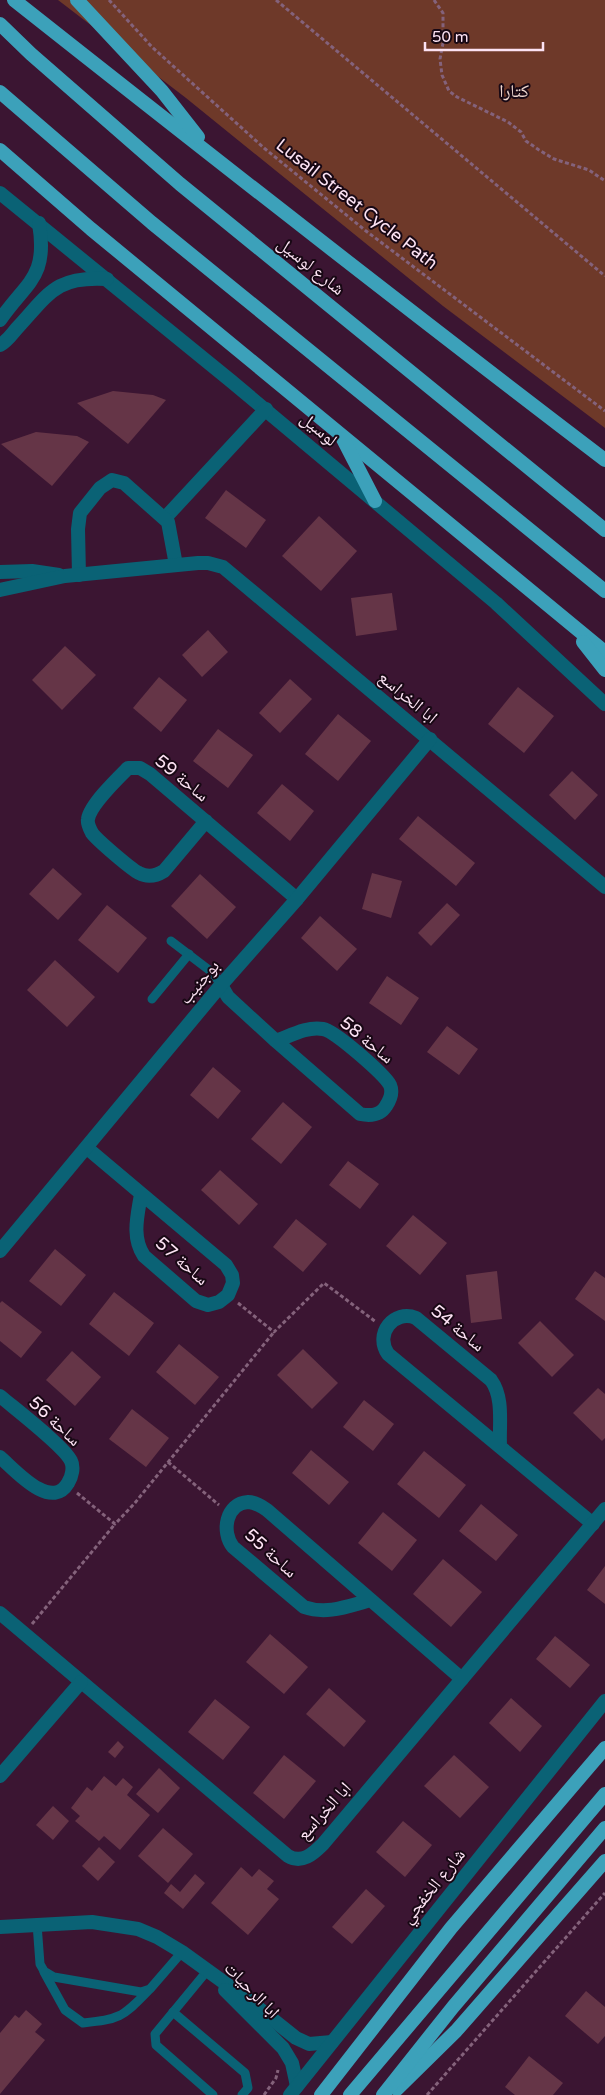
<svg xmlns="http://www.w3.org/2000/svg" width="605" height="2095" font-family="'Varela Round','Noto Naskh Arabic',sans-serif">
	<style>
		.green { fill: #6e3929 }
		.building { fill: #653547 }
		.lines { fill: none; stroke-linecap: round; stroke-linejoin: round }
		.path { stroke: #84627b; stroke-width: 3; stroke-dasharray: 4 2.5; stroke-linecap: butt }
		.service { stroke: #0a6275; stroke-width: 9 }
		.minor { stroke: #0a6275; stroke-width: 14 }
		.trunk { stroke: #3ca1ba; stroke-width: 14 }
		.labels { text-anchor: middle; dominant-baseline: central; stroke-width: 4; stroke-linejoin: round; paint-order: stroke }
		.park-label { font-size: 18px; fill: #efd7cf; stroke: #180814 }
		.street-label { font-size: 18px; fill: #fce2f3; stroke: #180814 }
	</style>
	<rect width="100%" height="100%" fill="#3b1532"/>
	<path class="green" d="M58,0H605V428L443,306L186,98Z"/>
	<g class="building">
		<path d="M113,391L153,395L166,400L128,444L77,403Z"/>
		<path d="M36,432L77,436L89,442L52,486L1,444Z"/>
		<path d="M226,490L266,520L246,548L205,518Z"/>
		<path d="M319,516L357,551L321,591L282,556Z"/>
		<path d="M392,593L397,630L356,636L351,598Z"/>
		<path d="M208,630L228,652L202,677L182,655Z"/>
		<path d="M65,646L96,675L62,710L32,680Z"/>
		<path d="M159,677L187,700L161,732L133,708Z"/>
		<path d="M290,679L312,699L280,733L259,713Z"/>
		<path d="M518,687L554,716L524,753L488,724Z"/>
		<path d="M338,714L371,741L338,781L305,754Z"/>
		<path d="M218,729L253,755L228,788L193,761Z"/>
		<path d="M572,771L598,795L575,820L549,795Z"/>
		<path d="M282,784L314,811L290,841L257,813Z"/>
		<path d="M418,816L475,863L456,886L399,839Z"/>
		<path d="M53,868L82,894L58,920L29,894Z"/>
		<path d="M372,873L402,881L391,918L362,909Z"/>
		<path d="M200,874L236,907L207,939L171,906Z"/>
		<path d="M447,903L460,915L431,946L418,933Z"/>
		<path d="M107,905L147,938L118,973L78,940Z"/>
		<path d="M320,916L357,949L337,971L301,938Z"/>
		<path d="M55,960L95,997L67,1027L27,990Z"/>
		<path d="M387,976L419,998L401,1025L369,1003Z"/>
		<path d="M447,1026L478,1049L459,1075L427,1052Z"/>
		<path d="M213,1067L241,1091L218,1119L190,1095Z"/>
		<path d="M283,1102L312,1127L281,1164L251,1139Z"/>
		<path d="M348,1161L379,1184L360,1209L329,1185Z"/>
		<path d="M220,1170L258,1204L239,1225L201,1190Z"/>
		<path d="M413,1215L447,1243L420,1275L386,1246Z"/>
		<path d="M296,1219L327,1244L303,1272L273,1247Z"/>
		<path d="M55,1249L86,1275L61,1306L29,1281Z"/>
		<path d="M497,1271L502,1319L471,1323L466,1275Z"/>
		<path d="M595,1271L605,1278V1321L575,1299Z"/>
		<path d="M114,1292L154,1323L129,1356L89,1324Z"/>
		<path d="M2,1301L42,1332L21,1358L0,1341V1303Z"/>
		<path d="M540,1321L574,1355L552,1377L518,1343Z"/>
		<path d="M179,1344L219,1377L195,1405L156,1372Z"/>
		<path d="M303,1349L338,1383L312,1409L277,1375Z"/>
		<path d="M72,1351L101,1377L75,1406L46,1380Z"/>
		<path d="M598,1388L605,1394V1438L602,1441L573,1413Z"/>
		<path d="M364,1400L394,1424L373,1451L343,1427Z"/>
		<path d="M132,1409L169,1438L146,1467L109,1439Z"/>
		<path d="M311,1450L349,1482L329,1505L292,1473Z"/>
		<path d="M424,1451L466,1485L439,1518L397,1484Z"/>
		<path d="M481,1504L518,1535L496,1561L459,1531Z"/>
		<path d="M383,1512L417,1540L392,1571L358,1543Z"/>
		<path d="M443,1559L482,1592L451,1627L413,1594Z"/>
		<path d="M605,1566V1604L587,1590Z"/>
		<path d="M270,1634L308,1667L284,1694L246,1662Z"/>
		<path d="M555,1636L590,1665L570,1688L536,1659Z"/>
		<path d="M329,1688L366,1721L344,1747L306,1714Z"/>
		<path d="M511,1698L542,1726L520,1752L489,1723Z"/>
		<path d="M215,1699L250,1727L223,1760L188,1732Z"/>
		<path d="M118,1741L124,1747L115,1758L108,1752Z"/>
		<path d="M284,1755L316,1781L284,1819L253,1793Z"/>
		<path d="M454,1755L489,1787L460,1818L424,1786Z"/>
		<path d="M159,1768L180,1788L158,1813L136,1794Z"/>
		<path d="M104,1776L116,1786L123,1778L133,1787L127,1795L150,1815L120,1850L104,1836L99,1841L75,1821L80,1816L71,1808L87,1787L92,1791Z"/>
		<path d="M53,1806L69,1821L53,1840L36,1825Z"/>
		<path d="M403,1821L432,1845L405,1877L376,1852Z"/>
		<path d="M163,1828L193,1854L168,1883L138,1856Z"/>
		<path d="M99,1847L115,1862L98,1881L82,1866Z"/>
		<path d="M241,1867L252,1877L259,1869L274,1881L267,1889L279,1899L248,1935L211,1903Z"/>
		<path d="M195,1874L205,1883L183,1909L164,1893L171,1884L180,1892Z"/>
		<path d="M366,1889L385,1906L352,1944L332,1927Z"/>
		<path d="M586,1991L605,2007V2036L598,2044L565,2016Z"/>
		<path d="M26,2010L42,2024L35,2032L45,2040L0,2094V2033L15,2015L19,2018Z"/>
		<path d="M529,2056L563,2083L553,2095H515L505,2087Z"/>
	</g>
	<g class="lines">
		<g class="path">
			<path d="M109,0L152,47L264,148L366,231L605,411"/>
			<path d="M276,0L605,276"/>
			<path d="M434,0L443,13V43L440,59L442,75L449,91L457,97L508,122L521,132L526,141L539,150L554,159L589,170L605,181"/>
			<path d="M238,1303L274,1332L324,1283L376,1322"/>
			<path d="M168,1462L219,1505"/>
			<path d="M77,1493L115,1524L134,1504L274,1332"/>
			<path d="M32,1624L115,1524"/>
			<path d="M264,2095L276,2078L278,2070"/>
			<path d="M427,2095L605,1893"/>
		</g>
		<g class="service">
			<path d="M171,941L213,973L221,985"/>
			<path d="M152,999L189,954"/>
			<path d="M37,1924L40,1964L44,1971L54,1977L141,1992L150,1989L182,1952"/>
			<path d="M207,1971L155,2034L156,2045L213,2095"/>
			<path d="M44,1972L65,2010L83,2023C119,2019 122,2018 148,1991"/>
			<path d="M173,2012L245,2073L248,2088L242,2095"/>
		</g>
		<g class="minor">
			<path d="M0,193L231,381L496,603L605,704"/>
			<path d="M0,320C27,281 48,278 39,223"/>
			<path d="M0,345C8,341 13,332 19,326C50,292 57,276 107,279"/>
			<path d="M165,518L266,409"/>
			<path d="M0,572L32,571L59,575"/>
			<path d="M79,575L78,529L80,513L100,488L112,480L124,483L168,522L176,565"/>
			<path d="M0,590L65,576L198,563H208L223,567L605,887"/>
			<path d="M206,821L164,871C156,876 148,878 139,873C132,870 97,840 92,833C90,829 87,824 88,819C90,805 118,778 128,768H140L150,774L297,899"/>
			<path d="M221,985L228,997L276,1041L360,1114C370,1116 380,1116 386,1106C390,1100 393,1092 390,1085C384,1074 335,1031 323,1029C307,1026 290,1036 276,1041"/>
			<path d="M87,1148L226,1265L232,1275L233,1283L228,1295L219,1302L208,1305L196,1301L144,1256C131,1237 138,1214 141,1194"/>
			<path d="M0,1251L221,985L297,899L430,739"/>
			<path d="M0,1396C14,1408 65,1447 71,1461C74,1467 72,1477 68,1483C51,1512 14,1469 0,1457"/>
			<path d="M500,1445C499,1424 504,1398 491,1380L416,1318C394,1309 374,1334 388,1354L593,1524"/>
			<path d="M371,1600C348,1606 327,1615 304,1607L233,1547C221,1532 226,1503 248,1502C255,1502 261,1506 267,1510L462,1679"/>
			<path d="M0,1613L288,1856C302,1864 313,1854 323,1844L605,1509"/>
			<path d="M0,1776L81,1682"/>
			<path d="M0,1927L92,1922L138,1929L157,1937L182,1952L247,1999L296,2038L309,2044L332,2042"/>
			<path d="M225,1990L283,2048L292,2063L297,2086"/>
			<path d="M290,2095L605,1701"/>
		</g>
		<g class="trunk">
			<path d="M14,0C210,155 407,309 605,460"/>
			<path d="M77,0L162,91L198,137"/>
			<path d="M0,24L31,54L180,184L605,530"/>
			<path d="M0,92L152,223L605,591"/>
			<path d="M0,150L91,229L605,652"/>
			<path d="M343,439L375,501"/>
			<path d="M583,642L605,670"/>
			<path d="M397,2089L456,2031L605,1861"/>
			<path d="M321,2095L451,1928L605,1748"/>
			<path d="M350,2095L605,1794"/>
			<path d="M383,2095L453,2007L605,1828"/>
		</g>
	</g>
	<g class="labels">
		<g class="park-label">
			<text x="514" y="91">كتارا</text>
		</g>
		<g class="street-label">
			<text transform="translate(357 204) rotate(38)">Lusail Street Cycle Path</text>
			<text transform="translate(311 266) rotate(39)">شارع لوسيل</text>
			<text transform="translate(319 429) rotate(40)">لوسيل</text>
			<text transform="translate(408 697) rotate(40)">ابا الخراسع</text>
			<text transform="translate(182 778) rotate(39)">ساحة 59</text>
			<text transform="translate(199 982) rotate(-50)">بوجنيب</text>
			<text transform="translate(367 1040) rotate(39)">ساحة 58</text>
			<text transform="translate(182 1261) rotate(41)">ساحة 57</text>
			<text transform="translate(458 1328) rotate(39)">ساحة 54</text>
			<text transform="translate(55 1421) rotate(43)">ساحة 56</text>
			<text transform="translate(271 1553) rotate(42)">ساحة 55</text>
			<text transform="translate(324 1811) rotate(-48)">ابا الخراسع</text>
			<text transform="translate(433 1886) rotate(-51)">شارع الخفجي</text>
			<text transform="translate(252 1990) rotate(46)">ابا الرحيات</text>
		</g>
	</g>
	<path d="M425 42v8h118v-8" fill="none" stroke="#fce2f3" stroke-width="2.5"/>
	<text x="432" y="42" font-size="15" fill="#fce2f3" stroke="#180814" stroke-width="4" paint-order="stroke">50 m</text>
</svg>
